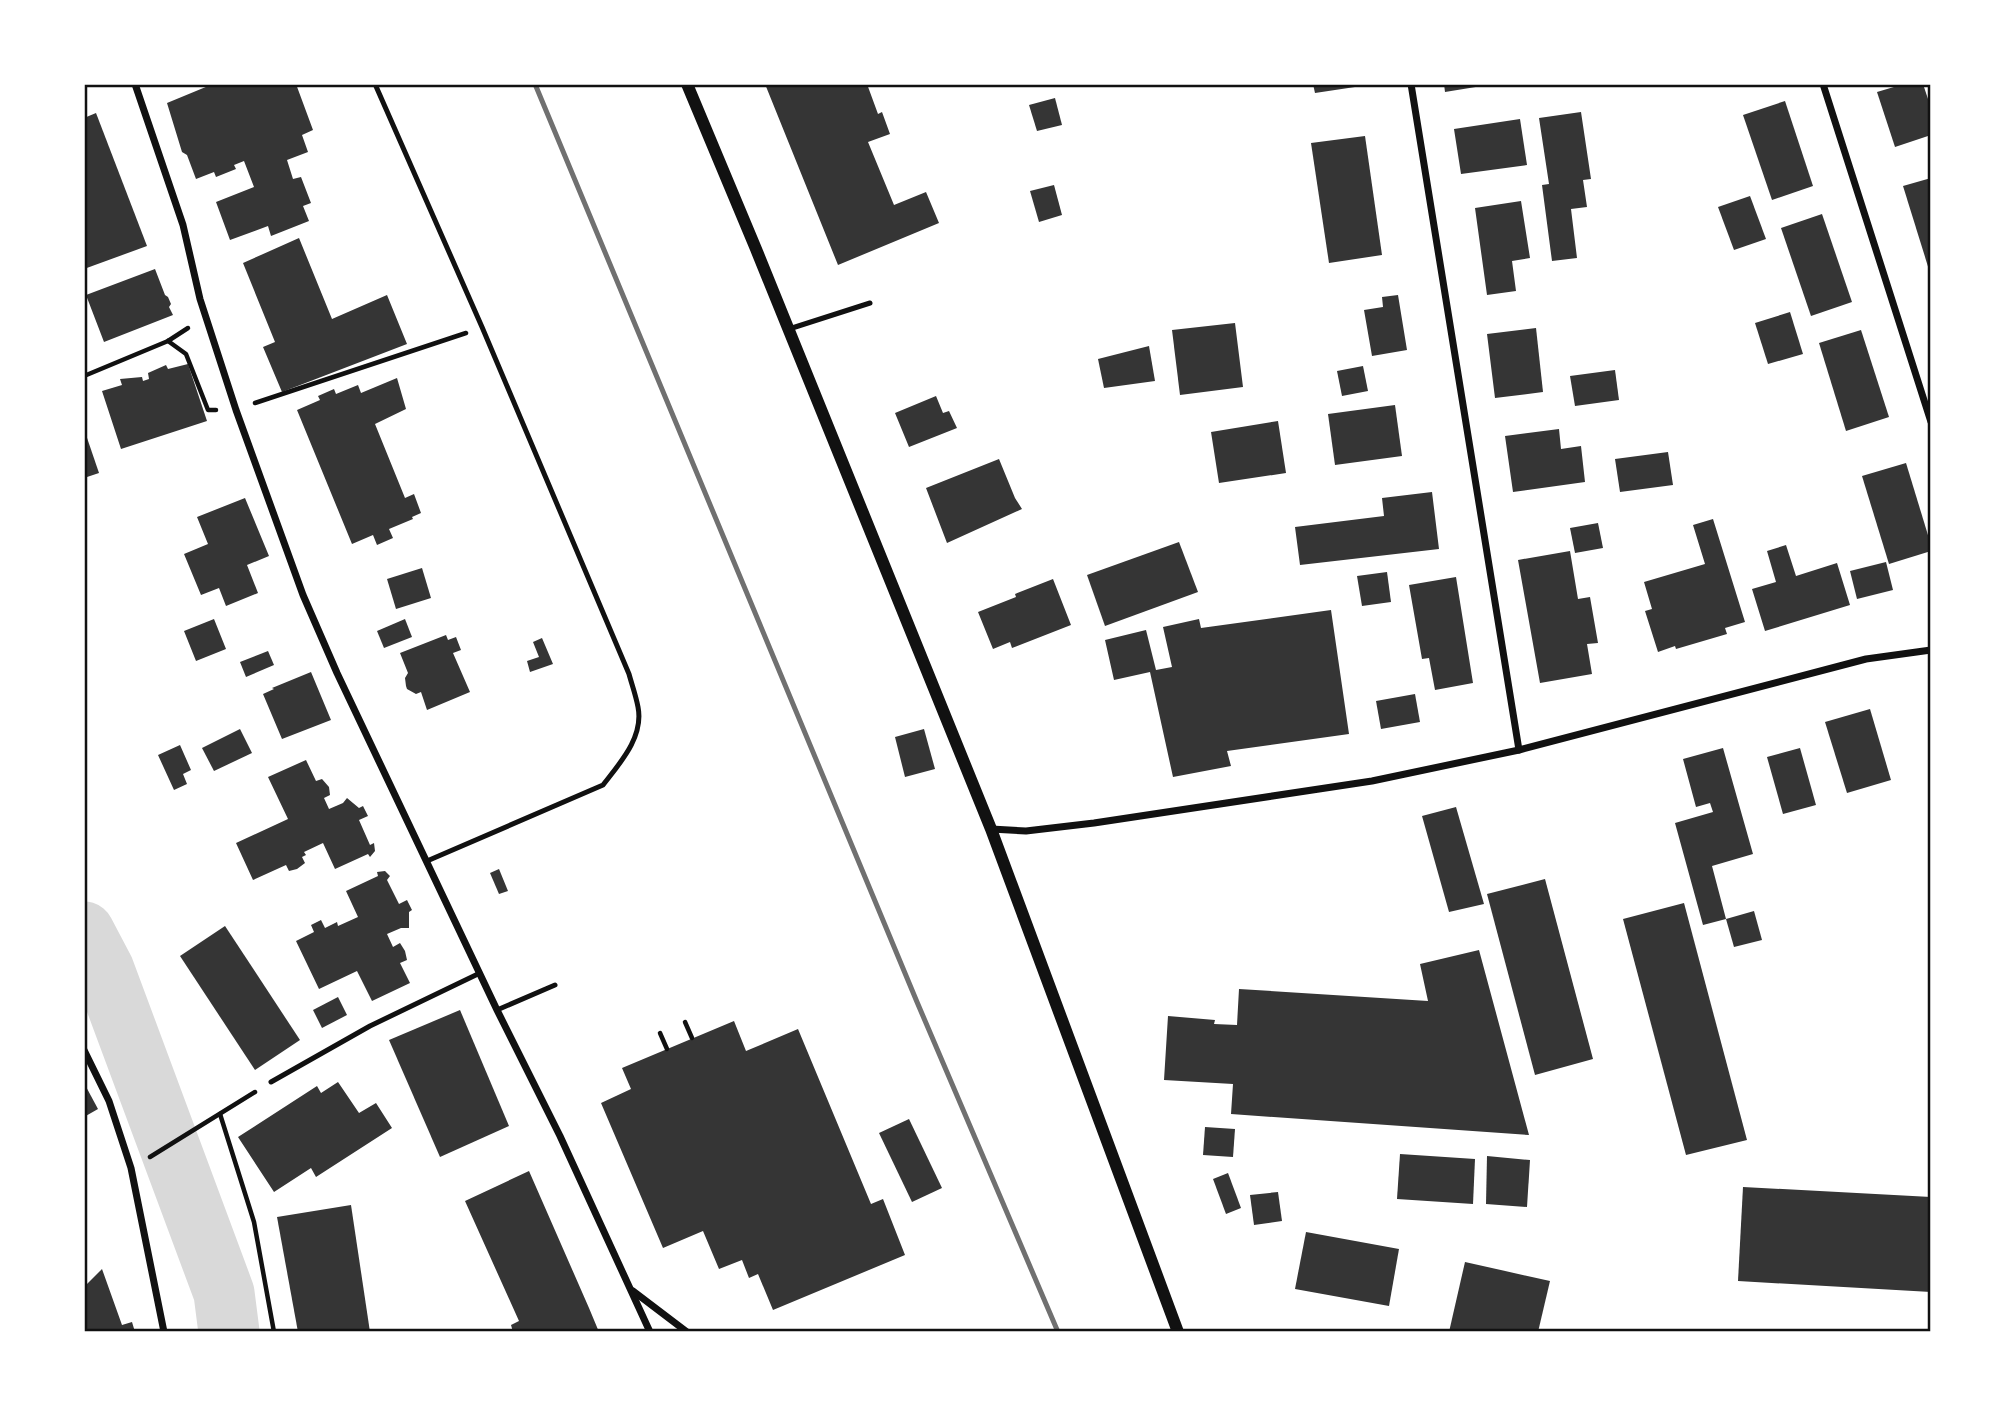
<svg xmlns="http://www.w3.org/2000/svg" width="2015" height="1416" font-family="'Source Sans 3',sans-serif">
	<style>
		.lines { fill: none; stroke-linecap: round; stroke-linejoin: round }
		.river { stroke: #d9d9d9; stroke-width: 61 }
		.building { fill: #353535 }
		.path { stroke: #111; stroke-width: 4.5 }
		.service { stroke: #111; stroke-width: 5 }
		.minor { stroke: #111; stroke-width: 7 }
		.tertiary { stroke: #111; stroke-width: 12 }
		.rail { stroke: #707070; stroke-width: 5 }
		.neatline { fill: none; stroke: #111; stroke-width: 2.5 }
	</style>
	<rect width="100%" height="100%" fill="#fff"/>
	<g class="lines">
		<path class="river" d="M84,932L104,970L224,1293L229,1332"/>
	</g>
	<g class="building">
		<path d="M213,84H296L313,130L302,135L308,152L287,160L293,179L301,177L311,203L303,206L309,221L271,236L268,226L230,240L216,202L254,187L244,161L234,165L236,169L216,177L214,172L196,179L187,155L182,152L167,103Z"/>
		<path d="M765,84H867L878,114L882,112L890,134L868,142L894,205L926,192L939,223L838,265Z"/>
		<path d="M1313,84H1354L1355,87L1315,93Z"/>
		<path d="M1444,84H1488V85L1445,92Z"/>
		<path d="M1904,84H1923L1931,108V135L1895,147L1877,92Z"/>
		<path d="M1055,98L1062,125L1037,131L1029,105Z"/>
		<path d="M1785,101L1813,186L1772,200L1743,115Z"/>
		<path d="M1581,112L1591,179L1583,180L1587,207L1571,209L1577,258L1552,261L1542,185L1549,184L1539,118Z"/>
		<path d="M96,113L147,246L84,269V118Z"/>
		<path d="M1520,119L1527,165L1461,174L1454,129Z"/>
		<path d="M1365,136L1382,255L1329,263L1311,143Z"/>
		<path d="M1931,178V273H1930L1903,186Z"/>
		<path d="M1054,185L1062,215L1039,222L1030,191Z"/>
		<path d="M1750,196L1766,239L1734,250L1718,207Z"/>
		<path d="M1521,201L1530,258L1512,261L1516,291L1487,295L1475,208Z"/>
		<path d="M1822,214L1852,302L1811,316L1781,228Z"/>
		<path d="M299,238L332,319L387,295L407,344L282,392L263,347L275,342L243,263Z"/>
		<path d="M155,269L165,295L168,297L171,304L169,307L173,315L104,342L86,295Z"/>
		<path d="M1398,295L1407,350L1372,356L1364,310L1383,307L1382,297Z"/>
		<path d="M1790,312L1803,354L1768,364L1755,323Z"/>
		<path d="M1235,323L1243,387L1180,395L1172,330Z"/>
		<path d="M1536,328L1543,392L1495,398L1487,334Z"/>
		<path d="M1861,330L1889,417L1846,431L1819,343Z"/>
		<path d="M1149,346L1155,381L1104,388L1098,359Z"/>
		<path d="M188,364L207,421L121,449L102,391L122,385L120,379L142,377L143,381L149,379L148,373L166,365L168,369Z"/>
		<path d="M1363,366L1368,391L1342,396L1337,371Z"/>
		<path d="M1615,370L1619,400L1575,406L1570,376Z"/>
		<path d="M397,378L406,409L375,424L405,498L414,494L421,513L412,517L413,519L389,529L393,538L377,545L373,535L352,544L297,410L320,400L318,396L334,389L336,394L358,385L361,393Z"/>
		<path d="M936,396L943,413L949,411L957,428L909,447L895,413Z"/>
		<path d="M1395,405L1402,456L1335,465L1328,414Z"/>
		<path d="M1278,421L1286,473L1219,483L1211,432Z"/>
		<path d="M84,429L99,473L84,478Z"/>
		<path d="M1559,429L1561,449L1581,446L1585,482L1513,492L1505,436Z"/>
		<path d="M1668,452L1673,485L1620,492L1615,459Z"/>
		<path d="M999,459L1015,498L1022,509L947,543L926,488Z"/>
		<path d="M1906,463L1931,545V551L1889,564L1862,476Z"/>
		<path d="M1432,492L1439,549L1300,565L1295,527L1384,516L1382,498Z"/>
		<path d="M245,498L269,556L247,565L258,593L226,606L219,588L201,595L184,554L208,544L197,517Z"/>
		<path d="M1713,519L1745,622L1725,628L1727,634L1676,649L1675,646L1658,652L1645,611L1652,609L1644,582L1705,564L1693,525Z"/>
		<path d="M1598,523L1603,548L1575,553L1570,528Z"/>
		<path d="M1179,542L1198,592L1105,626L1087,575Z"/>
		<path d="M1786,545L1796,576L1837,563L1850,605L1765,631L1752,589L1776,582L1767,551Z"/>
		<path d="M1570,551L1578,599L1590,597L1598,643L1587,644L1592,674L1540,683L1518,560Z"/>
		<path d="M1886,562L1893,590L1857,599L1850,571Z"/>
		<path d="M422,568L431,598L396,609L387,579Z"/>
		<path d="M1387,572L1391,602L1362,606L1357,576Z"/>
		<path d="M1456,577L1473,683L1435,690L1429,658L1422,659L1409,585Z"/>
		<path d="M1053,579L1071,625L1012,648L1010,642L993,649L978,612L1016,597L1015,594Z"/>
		<path d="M1331,610L1349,734L1227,751L1231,766L1173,777L1150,672L1114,680L1105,640L1146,630L1156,670L1172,667L1163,627L1199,619L1201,628Z"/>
		<path d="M214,619L226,649L196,661L184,631Z"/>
		<path d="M405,619L412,637L384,648L377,631Z"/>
		<path d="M446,635L448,640L456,637L461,650L453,653L470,692L427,710L421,692L416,694L407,689L406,686L405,678L408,673L400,653Z"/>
		<path d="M542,638L553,664L530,672L527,661L539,657L533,642Z"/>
		<path d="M268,651L274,665L246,677L240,662Z"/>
		<path d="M311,672L331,720L282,739L263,694L274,689L272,688Z"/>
		<path d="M1415,694L1420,722L1381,729L1376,701Z"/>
		<path d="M1870,709L1891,780L1847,793L1825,722Z"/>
		<path d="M240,729L252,753L214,771L202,748Z"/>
		<path d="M924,729L935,769L905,777L895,737Z"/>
		<path d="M180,745L191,770L183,774L187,784L174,790L158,755Z"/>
		<path d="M1723,748L1753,854L1712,866L1726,919L1703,925L1675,823L1713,812L1710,803L1696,807L1683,759Z"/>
		<path d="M1800,748L1816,805L1783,814L1767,757Z"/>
		<path d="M306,760L316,781L322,779L329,787L330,795L324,798L329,809L343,803L347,798L359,808L363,806L368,816L359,820L370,845L374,843L375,851L370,857L368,854L335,869L323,843L304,852L306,855L302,857L305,863L297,869L289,871L286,865L253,880L236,843L288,819L268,777Z"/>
		<path d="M1456,807L1484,904L1449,912L1422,816Z"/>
		<path d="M499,869L508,891L499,894L490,873Z"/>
		<path d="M385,871L390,876L387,880L399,904L407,900L412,910L409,912V928H401L387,934L393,947L400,943L405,951L407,960L400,963L410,983L372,1001L357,971L319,989L296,941L314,932L311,925L321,920L325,928L337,922L338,926L358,917L346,891L378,876L377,872Z"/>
		<path d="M1545,879L1593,1059L1535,1075L1487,894Z"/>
		<path d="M1684,903L1747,1140L1686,1155L1623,919Z"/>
		<path d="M1754,911L1762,940L1734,947L1726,919Z"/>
		<path d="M225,926L300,1040L255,1070L180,956Z"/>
		<path d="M1479,950L1529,1135L1231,1114L1233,1084L1164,1080L1168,1016L1215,1020L1214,1024L1237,1025L1239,989L1428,1001L1420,964Z"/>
		<path d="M338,997L347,1015L322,1028L313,1010Z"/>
		<path d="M460,1010L509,1126L440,1157L389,1040Z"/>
		<path d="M734,1021L746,1051L798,1029L871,1204L883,1199L905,1255L773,1310L758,1274L749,1278L742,1260L719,1269L703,1231L663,1248L601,1103L631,1089L622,1068Z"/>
		<path d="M338,1082L359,1113L376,1103L392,1128L316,1177L311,1168L274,1192L238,1137L317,1086L321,1093Z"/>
		<path d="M84,1083L98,1109L84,1117Z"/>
		<path d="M909,1119L942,1188L912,1202L879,1133Z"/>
		<path d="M1205,1127L1235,1129L1233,1157L1203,1155Z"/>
		<path d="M1400,1154L1475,1159L1473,1204L1397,1199Z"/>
		<path d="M1487,1156L1530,1160L1527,1207L1486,1204Z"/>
		<path d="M529,1171L589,1308L599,1332H513L511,1325L519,1321L465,1201Z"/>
		<path d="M1228,1173L1241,1208L1226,1214L1213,1179Z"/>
		<path d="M1743,1187L1931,1197V1292L1738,1281Z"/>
		<path d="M1278,1192L1282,1221L1254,1225L1250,1195Z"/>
		<path d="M351,1205L370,1332H298L277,1217Z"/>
		<path d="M1306,1232L1399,1249L1389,1306L1295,1289Z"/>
		<path d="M1465,1262L1550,1281L1538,1332H1449Z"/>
		<path d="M102,1269L122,1325L132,1322L135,1332H84V1287Z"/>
	</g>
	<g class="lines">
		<g class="path">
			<path d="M168,341L186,354L208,410H216"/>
			<path d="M84,376L168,341L188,328"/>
			<path d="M255,403L466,333"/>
			<path d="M685,1022L692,1038"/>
			<path d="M660,1033L667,1049"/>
			<path d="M220,1114L254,1222L274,1332"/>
			<path d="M150,1157L255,1092"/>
		</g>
		<g class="service">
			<path d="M375,84L482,327L629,674C632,685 636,696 638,707C644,737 620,763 603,785L427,861"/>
			<path d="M789,329L870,303"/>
			<path d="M497,1010L555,985"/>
			<path d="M271,1082L370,1026L480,973"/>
		</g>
		<g class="minor">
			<path d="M135,84L183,225L200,299L236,410L303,595L337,673L497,1010L560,1136L650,1332"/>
			<path d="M1411,84L1519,750"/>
			<path d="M1823,84L1931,422"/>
			<path d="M991,829L1026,831L1094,823L1372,781L1519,750L1866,659L1931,650"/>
			<path d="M84,1050L109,1101L131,1168L164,1332"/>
			<path d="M633,1291L687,1332"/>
		</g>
		<path class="tertiary" d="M687,84L756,249L991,829L1178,1332"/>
		<path class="rail" d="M535,84L917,1002L1058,1332"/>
	</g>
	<rect width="2015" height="1416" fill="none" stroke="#ffffff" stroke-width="172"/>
	<rect x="86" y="86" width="1843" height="1244" class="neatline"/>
</svg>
